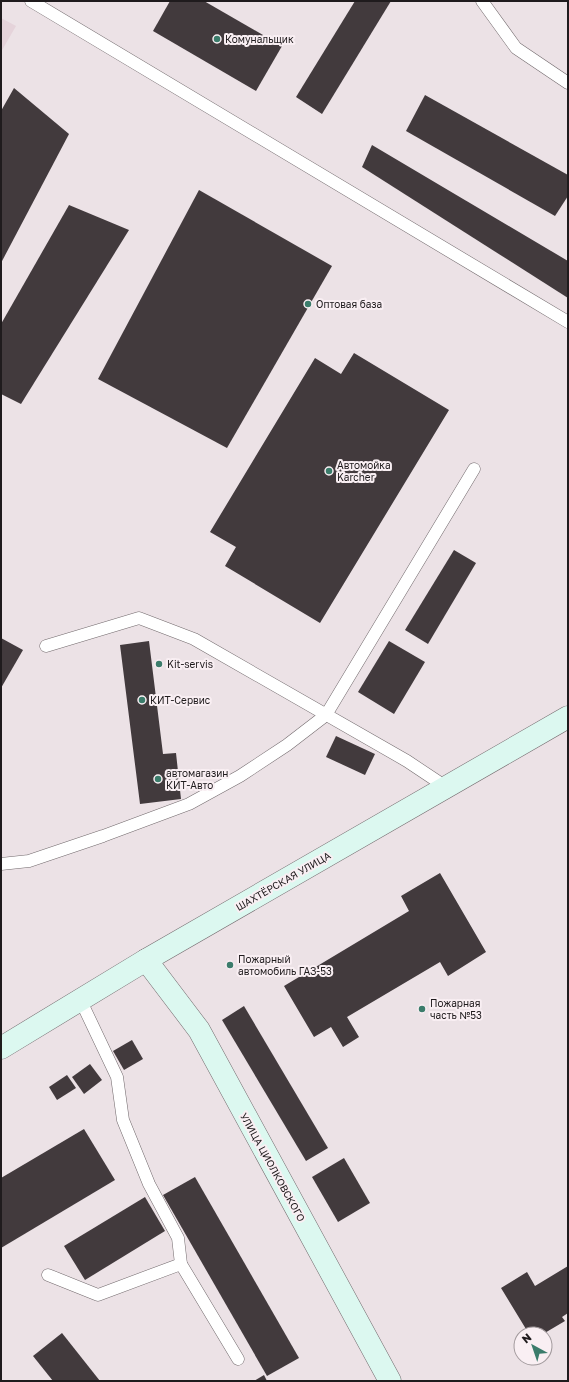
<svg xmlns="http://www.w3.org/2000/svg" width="569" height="1382" font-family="'Golos Text',sans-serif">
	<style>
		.built { fill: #e5d3da }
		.building { fill: #423a3d }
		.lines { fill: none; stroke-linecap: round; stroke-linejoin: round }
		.lane-casing { stroke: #726a6d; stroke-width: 13 }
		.secondary-casing { stroke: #726a6d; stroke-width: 23 }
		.lane { stroke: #fff; stroke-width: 12 }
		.secondary { stroke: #dcf8f0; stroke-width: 22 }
		.poi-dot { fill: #3b7c6b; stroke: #f9eff3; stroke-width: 1.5 }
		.labels { text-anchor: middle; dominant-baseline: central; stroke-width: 4; stroke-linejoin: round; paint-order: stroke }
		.poi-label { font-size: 10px; fill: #1f1b1d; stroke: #f9eff3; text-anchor: start }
		.street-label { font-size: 10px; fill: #1f1b1d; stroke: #f9eff3 }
	</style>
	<rect width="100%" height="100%" fill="#ece2e6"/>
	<path class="built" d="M1,18L16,26L1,52Z"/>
	<g class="building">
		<path d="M170,1H204L282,46L256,91L153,31Z"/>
		<path d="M355,1H391L322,114L296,97Z"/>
		<path d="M14,88L69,134L1,263V111Z"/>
		<path d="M425,95L568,175V196L555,216L406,131Z"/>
		<path d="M372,145L568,261V298L362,167Z"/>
		<path d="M199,190L332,266L227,448L98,379Z"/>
		<path d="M69,205L129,230L21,404L1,394V324Z"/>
		<path d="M354,353L449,410L320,623L225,566L236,547L210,532L315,358L341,374Z"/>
		<path d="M454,550L476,563L428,644L405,630Z"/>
		<path d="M1,638L23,650L1,688Z"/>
		<path d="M149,641L163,754L176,753L181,799L140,804L120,645Z"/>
		<path d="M389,641L425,662L394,714L358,692Z"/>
		<path d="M336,736L375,754L365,775L326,757Z"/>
		<path d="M440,873L486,952L448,976L440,962L347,1017L359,1037L343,1047L331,1027L314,1037L284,986L409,911L401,896Z"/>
		<path d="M244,1006L328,1148L306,1161L222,1020Z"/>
		<path d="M132,1040L143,1059L124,1070L113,1051Z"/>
		<path d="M90,1064L102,1080L84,1094L72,1077Z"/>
		<path d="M67,1075L76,1088L57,1100L49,1087Z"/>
		<path d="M84,1129L115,1180L1,1248V1178Z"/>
		<path d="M344,1158L370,1203L338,1222L312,1177Z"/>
		<path d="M195,1177L299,1358L267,1376L163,1195Z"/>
		<path d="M145,1197L165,1231L85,1280L64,1246Z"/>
		<path d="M568,1266V1313L562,1317L565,1321L543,1334H529L501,1288L527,1272L535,1286Z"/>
		<path d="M62,1333L100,1381H53L33,1356Z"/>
		<path d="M264,1375L267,1381H254Z"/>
	</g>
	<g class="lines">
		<defs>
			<g id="lane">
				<path d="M31,1L568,322"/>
				<path d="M482,1L516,48L568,83"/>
				<path d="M46,646L139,618L194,639L407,761L446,787"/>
				<path d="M1,864L29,861L103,836L189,804L240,776L287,745L326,715L474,469"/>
				<path d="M80,999L117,1077L123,1120L149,1184L178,1238L181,1264L238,1359"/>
				<path d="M48,1275L98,1295L181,1264"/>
			</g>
			<g id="secondary">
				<path d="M146,960L199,1030L390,1381"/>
				<path d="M1,1048L146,960L568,717"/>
			</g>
		</defs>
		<use href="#lane" class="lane-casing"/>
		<use href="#secondary" class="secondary-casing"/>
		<use href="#lane" class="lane"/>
		<use href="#secondary" class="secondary"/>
	</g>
	<g class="poi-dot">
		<circle cx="217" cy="39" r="4"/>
		<circle cx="308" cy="304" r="4"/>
		<circle cx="329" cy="471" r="4"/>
		<circle cx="159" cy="664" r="4"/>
		<circle cx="142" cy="700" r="4"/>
		<circle cx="158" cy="779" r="4"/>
		<circle cx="230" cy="965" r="4"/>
		<circle cx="422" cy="1009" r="4"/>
	</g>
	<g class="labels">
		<g class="poi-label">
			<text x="225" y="39">Комунальщик</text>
			<text x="316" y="304">Оптовая база</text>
			<text x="337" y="465">Автомойка<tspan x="337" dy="12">Karcher</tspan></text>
			<text x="167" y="664">Kit-servis</text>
			<text x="150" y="700">КИТ-Сервис</text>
			<text x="166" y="773">автомагазин<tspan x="166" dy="12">КИТ-Авто</tspan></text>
			<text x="238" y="959">Пожарный<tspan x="238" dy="12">автомобиль ГАЗ-53</tspan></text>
			<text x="430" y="1003">Пожарная<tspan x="430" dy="12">часть №53</tspan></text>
		</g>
		<g class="street-label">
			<text transform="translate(283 881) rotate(-30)">ШАХТЁРСКАЯ УЛИЦА</text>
			<text transform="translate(273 1167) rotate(61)">УЛИЦА ЦИОЛКОВСКОГО</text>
		</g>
	</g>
	<rect width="569" height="1382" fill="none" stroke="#1f1b1d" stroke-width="4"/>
	<g transform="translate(533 1346) rotate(320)"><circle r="19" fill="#f9eff3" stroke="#a29a9d"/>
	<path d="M0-3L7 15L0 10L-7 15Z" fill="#3b7c6b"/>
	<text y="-6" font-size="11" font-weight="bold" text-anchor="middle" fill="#1f1b1d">N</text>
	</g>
</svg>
